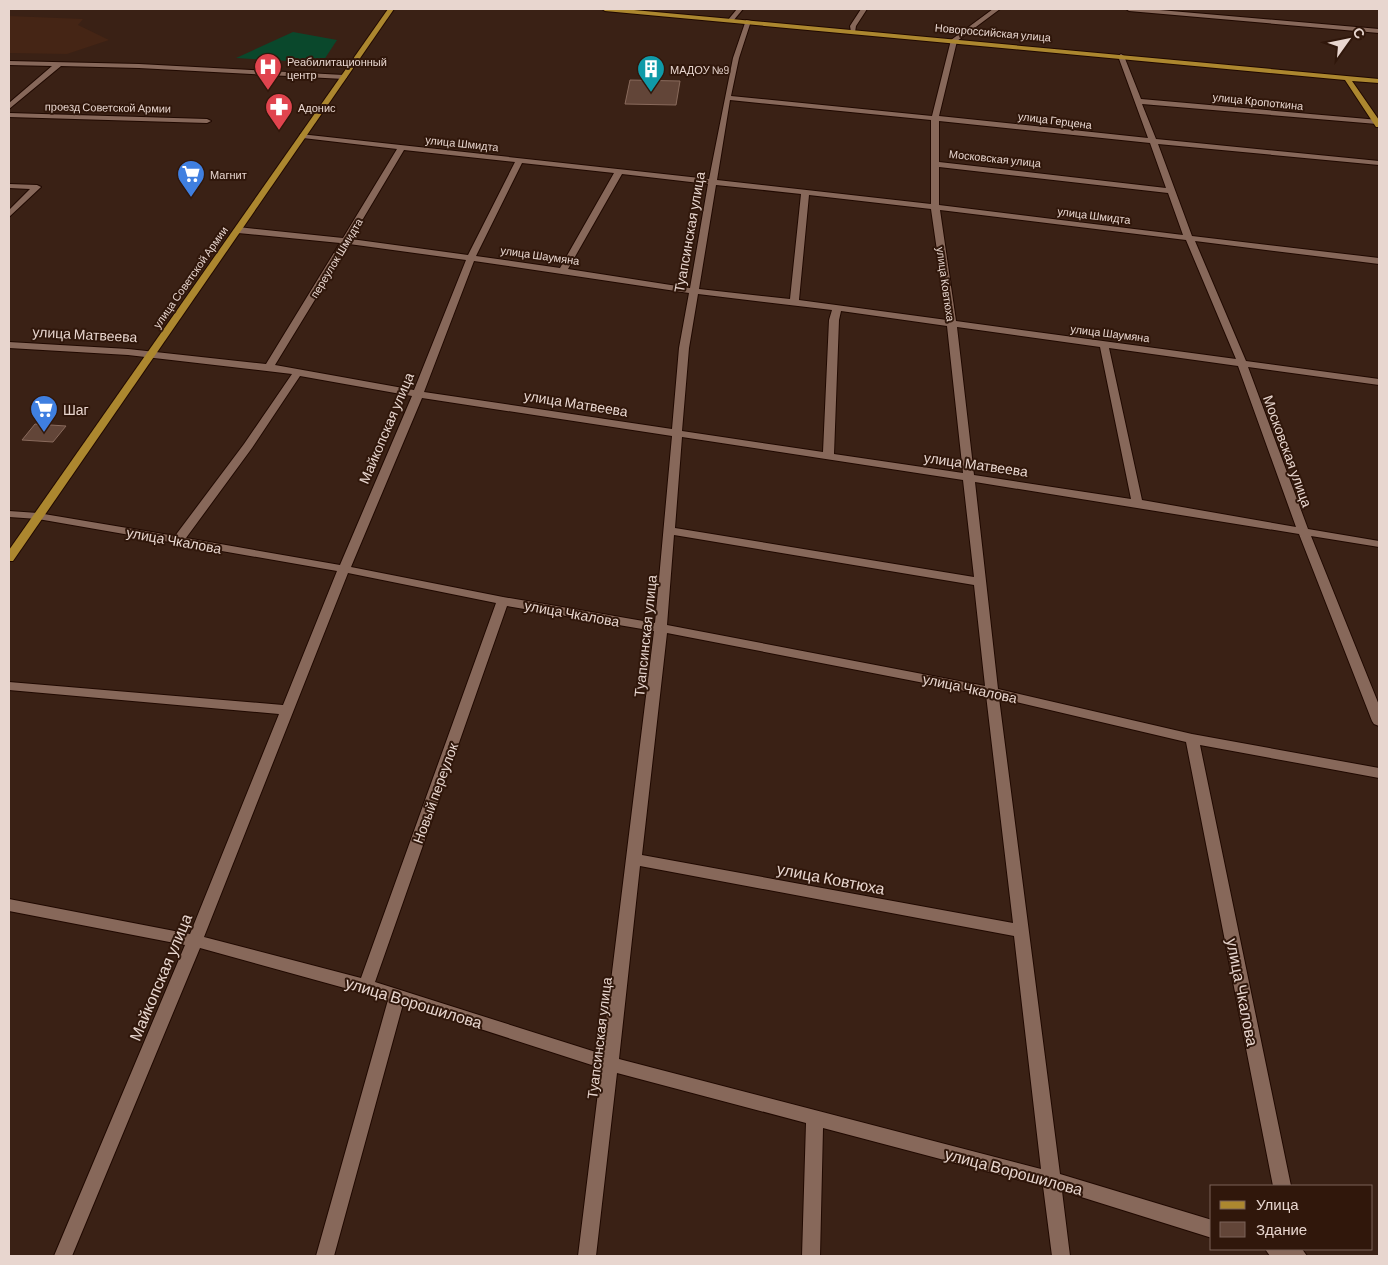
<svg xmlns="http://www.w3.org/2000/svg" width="1388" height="1265" font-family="Barlow,sans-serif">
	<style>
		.built { fill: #452515 }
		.green { fill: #0a482c }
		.building { fill: #624538; stroke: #896a5c }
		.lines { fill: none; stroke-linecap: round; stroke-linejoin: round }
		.minor-casing { stroke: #200901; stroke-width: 2 }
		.major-casing { stroke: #200901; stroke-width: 2 }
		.minor { fill: #87685a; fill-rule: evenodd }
		.major { fill: #ac872f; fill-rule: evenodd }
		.labels { text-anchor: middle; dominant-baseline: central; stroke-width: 4; stroke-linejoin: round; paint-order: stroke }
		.far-street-label { font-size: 11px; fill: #e8d6cf; stroke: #30170b }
		.far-poi-label { font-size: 11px; fill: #e8d6cf; stroke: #30170b; text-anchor: start }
		.street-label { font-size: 14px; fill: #e8d6cf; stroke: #30170b }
		.poi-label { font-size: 14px; fill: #e8d6cf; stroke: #30170b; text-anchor: start }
		.near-street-label { font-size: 16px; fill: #e8d6cf; stroke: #30170b }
	</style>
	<rect width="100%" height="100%" fill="#3a2115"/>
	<path class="built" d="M9,16L83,19L78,25L109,40L67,54L9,53Z"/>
	<path class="green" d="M293,32L337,40L322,63L236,58Z"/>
	<g class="building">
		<path d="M630,80L680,81L676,105L625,104Z"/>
		<path d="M35,424L66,426L53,442L22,440Z"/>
	</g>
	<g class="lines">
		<defs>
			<g id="minor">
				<path d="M737,9H743L733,21H729L728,20Z"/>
				<path d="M861,9H867L856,26L855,32H851L850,26Z"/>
				<path d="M993,9H1000L957,41L939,116L1148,138L1118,56L1121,54L1124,56L1141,99L1379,120V124H1377L1142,104L1156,139L1379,161V165L1158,144L1192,236L1379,258V264L1195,241L1246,361L1379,379V385L1248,367L1308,529L1379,541V547L1311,536L1379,705V726L1374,724L1372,721L1299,534L975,482L998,689L1192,734L1379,768V778L1200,745L1291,1186H1273L1186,742L999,698L1060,1174L1212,1220V1238L1062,1191L1070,1256H1052L1043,1186L823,1128L820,1256H802L806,1123L617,1073L596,1256H578L601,1068L403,1004L334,1256H316L388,1000L200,948L72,1256H54L185,945L9,911V899L190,934L279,714L9,690V682L283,705L337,571L38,519L9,517V511L38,513L175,536L244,444L292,374L128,355L9,348V342L128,349L266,364L340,243L238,233L234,230L238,227L343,238L397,149L303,138H300V134L709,179L733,58L746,20L751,21L739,58L731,96L932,116L951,40ZM730,100L931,120V204L717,180ZM939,121L1150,143L1166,188L939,162ZM404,150L515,162L468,255L351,239ZM522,163L614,173L560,268L476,256ZM939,167L1168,193L1183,235L939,205ZM622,174L708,184L690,288L568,269ZM716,185L801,194L790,299L699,289ZM809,195L931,209L947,320L799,300ZM940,210L1186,240L1236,359L956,321ZM349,244L466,260L414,390L275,365ZM474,261L689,293L679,348L672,429L424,392ZM698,294L832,310L829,320L823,452L682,431L689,348ZM841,311L947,326L963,473L834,454L839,320ZM957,327L1100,347L1131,499L974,475ZM1109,348L1238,366L1296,527L1142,500ZM300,376L412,396L340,565L186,538L252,448ZM422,398L672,436L655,623L503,597L351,567ZM682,437L963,480L974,577L675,528ZM674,535L974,585L985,686L667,625ZM348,573L496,603L361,978L204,937ZM507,606L654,631L602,1054L375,982ZM667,633L986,695L1013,923L642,855ZM640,866L1014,936L1041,1169L619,1059Z"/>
				<path d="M1126,9H1148L1379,29V33L1129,11Z"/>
				<path d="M9,61L139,64L344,75L347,77L344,79L139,68L61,66L9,109V103L52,66L9,65Z"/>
				<path d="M9,113L207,119L211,121L207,123L9,117Z"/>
				<path d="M9,184L37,185L41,187L9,217V210L30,189L9,188Z"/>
				<path d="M1265,1249H1302L1307,1256H1270Z"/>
			</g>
			<g id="major">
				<path d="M388,9H394L13,561H9V550Z"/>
				<path d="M602,9H623L1379,79V83L1352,81L1379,120V127H1376L1345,80L605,11Z"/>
			</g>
		</defs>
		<use href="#minor" class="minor-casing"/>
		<use href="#major" class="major-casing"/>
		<use href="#minor" class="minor"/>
		<use href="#major" class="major"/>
	</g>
	<defs>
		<symbol id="hospital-pin" viewBox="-11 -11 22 30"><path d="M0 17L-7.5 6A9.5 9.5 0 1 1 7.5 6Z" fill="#e0444e" stroke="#30170b"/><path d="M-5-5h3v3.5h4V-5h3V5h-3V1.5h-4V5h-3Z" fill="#fff"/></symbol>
		<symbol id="building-pin" viewBox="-11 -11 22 30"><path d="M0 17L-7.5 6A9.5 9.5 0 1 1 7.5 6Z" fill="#0f9aa8" stroke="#30170b"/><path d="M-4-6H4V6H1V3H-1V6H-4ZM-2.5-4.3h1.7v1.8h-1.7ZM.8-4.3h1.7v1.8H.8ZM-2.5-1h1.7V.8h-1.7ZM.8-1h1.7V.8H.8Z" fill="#fff"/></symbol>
		<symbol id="pharmacy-pin" viewBox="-11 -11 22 30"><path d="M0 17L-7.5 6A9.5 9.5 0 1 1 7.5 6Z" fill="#e0444e" stroke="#30170b"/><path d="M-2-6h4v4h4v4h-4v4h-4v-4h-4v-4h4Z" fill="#fff"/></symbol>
		<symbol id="supermarket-pin" viewBox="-11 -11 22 30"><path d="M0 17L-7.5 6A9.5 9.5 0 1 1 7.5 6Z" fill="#3f7fe0" stroke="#30170b"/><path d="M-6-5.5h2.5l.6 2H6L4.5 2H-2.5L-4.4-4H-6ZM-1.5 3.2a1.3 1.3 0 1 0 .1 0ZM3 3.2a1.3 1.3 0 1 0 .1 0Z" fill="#fff"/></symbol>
	</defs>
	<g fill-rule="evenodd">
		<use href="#hospital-pin" x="252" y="51" width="32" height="43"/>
		<use href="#building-pin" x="635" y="53" width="32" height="43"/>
		<use href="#pharmacy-pin" x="263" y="91" width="32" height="43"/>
		<use href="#supermarket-pin" x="175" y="158" width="32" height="43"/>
		<use href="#supermarket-pin" x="28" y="393" width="32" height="43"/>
	</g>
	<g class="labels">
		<g class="far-street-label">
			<text transform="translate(993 32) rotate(5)">Новороссийская улица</text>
			<text transform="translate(1258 101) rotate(6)">улица Кропоткина</text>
			<text transform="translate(108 107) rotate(1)">проезд Советской Армии</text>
			<text transform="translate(1055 120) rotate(7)">улица Герцена</text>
			<text transform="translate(462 143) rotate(6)">улица Шмидта</text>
			<text transform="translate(995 158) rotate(6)">Московская улица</text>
			<text transform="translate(1094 215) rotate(7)">улица Шмидта</text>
			<text transform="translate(540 255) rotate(8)">улица Шаумяна</text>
			<text transform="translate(336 258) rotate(-59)">переулок Шмидта</text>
			<text transform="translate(190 277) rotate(-55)">улица Советской Армии</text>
			<text transform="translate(946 284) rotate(82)">улица Ковтюха</text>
			<text transform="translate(1110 333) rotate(7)">улица Шаумяна</text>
		</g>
		<g class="far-poi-label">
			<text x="287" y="61">Реабилитационный<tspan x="287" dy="13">центр</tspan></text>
			<text x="670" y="69">МАДОУ №9</text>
			<text x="298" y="107">Адонис</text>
			<text x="210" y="174">Магнит</text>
		</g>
		<g class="street-label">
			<text transform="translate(689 232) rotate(-80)">Туапсинская улица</text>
			<text transform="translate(85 334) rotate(3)">улица Матвеева</text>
			<text transform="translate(576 403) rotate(9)">улица Матвеева</text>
			<text transform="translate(386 428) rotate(-67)">Майкопская улица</text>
			<text transform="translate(1288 451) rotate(70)">Московская улица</text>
			<text transform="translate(976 464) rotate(8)">улица Матвеева</text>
			<text transform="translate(174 540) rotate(10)">улица Чкалова</text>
			<text transform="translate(572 613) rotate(10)">улица Чкалова</text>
			<text transform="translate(645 636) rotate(-84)">Туапсинская улица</text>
			<text transform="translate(970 688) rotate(12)">улица Чкалова</text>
			<text transform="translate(435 793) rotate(-70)">Новый переулок</text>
			<text transform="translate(599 1038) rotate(-83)">Туапсинская улица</text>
		</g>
		<g class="poi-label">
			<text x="63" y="409">Шаг</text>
		</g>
		<g class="near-street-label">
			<text transform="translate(831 878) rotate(11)">улица Ковтюха</text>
			<text transform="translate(160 977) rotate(-67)">Майкопская улица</text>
			<text transform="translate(1243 992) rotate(79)">улица Чкалова</text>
			<text transform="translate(414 1002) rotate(17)">улица Ворошилова</text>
			<text transform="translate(1014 1171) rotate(15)">улица Ворошилова</text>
		</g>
	</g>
	<rect width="1388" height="1265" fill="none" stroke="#e8d6cf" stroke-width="20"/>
	<rect x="1210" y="1185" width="162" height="65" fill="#30170b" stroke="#7a6359"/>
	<rect x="1220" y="1201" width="25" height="8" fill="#ac872f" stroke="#7a6359"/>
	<text x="1256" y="1210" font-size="15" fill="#e8d6cf">Улица</text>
	<rect x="1220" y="1222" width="25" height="15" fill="#624538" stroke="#7a6359"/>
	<text x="1256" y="1235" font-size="15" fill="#e8d6cf">Здание</text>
	<g transform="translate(1348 40) rotate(57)" stroke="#30170b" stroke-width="4" paint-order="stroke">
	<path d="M0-4L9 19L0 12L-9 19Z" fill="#e8d6cf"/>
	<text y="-8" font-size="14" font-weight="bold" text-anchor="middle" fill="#e8d6cf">С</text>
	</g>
</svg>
